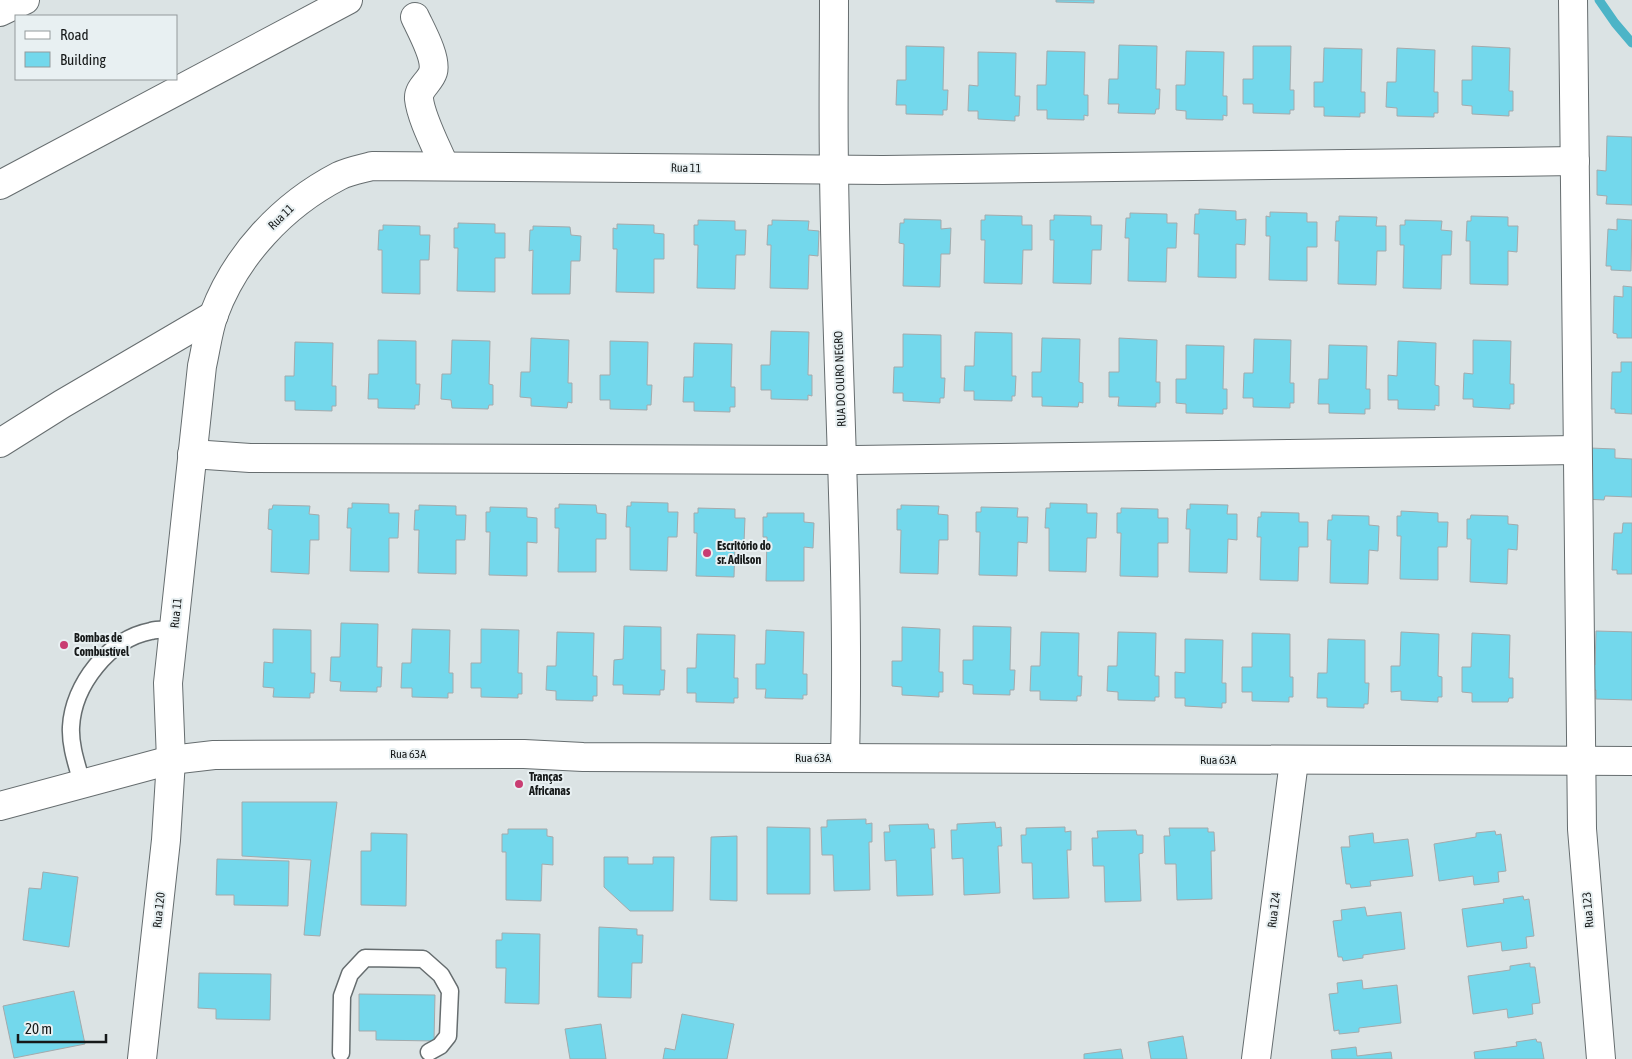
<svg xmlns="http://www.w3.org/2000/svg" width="1632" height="1059" font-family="'Asap Condensed',sans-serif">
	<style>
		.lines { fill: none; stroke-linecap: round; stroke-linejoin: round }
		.stream { stroke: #4db4c7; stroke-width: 9 }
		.building { fill: #73d8ec; stroke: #a3aaac }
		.service-casing { stroke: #666d6f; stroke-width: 19 }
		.minor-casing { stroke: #666d6f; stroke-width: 30 }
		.tertiary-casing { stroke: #666d6f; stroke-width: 30 }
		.service { stroke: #fff; stroke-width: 16 }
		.minor { stroke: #fff; stroke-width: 28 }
		.tertiary { stroke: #fff; stroke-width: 28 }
		.poi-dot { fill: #c93d72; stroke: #e8f0f2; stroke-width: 2 }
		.labels { text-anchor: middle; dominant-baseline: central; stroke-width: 4; stroke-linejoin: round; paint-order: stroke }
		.street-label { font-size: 12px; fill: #161919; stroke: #e8f0f2 }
		.poi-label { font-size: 12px; font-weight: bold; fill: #161919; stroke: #e8f0f2; text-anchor: start }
	</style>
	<rect width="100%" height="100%" fill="#dbe3e4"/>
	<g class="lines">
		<path class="stream" d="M1599,0L1615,23L1632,43"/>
	</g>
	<g class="building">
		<path d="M1056,0H1094V3L1056,2Z"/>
		<path d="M1119,45L1157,46L1156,89H1160L1159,109H1156L1155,114L1118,113L1119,104H1108L1109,79H1118Z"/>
		<path d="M906,46L944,47L943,90H948L947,110H943V115L906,114V105H896L897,80H906Z"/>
		<path d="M1253,46H1291L1290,90H1294V110H1290V114L1253,113V104H1243V79H1253Z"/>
		<path d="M1472,46L1510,48L1509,91H1513V111H1509V116L1472,114V106L1462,105V80H1472Z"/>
		<path d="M1324,48L1362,49L1361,92H1365V113H1360V117L1324,116V107H1314V82H1323Z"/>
		<path d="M1397,48L1435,50L1434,92H1438V113H1434V117L1397,116V108L1386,107L1387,82H1396Z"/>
		<path d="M1047,51L1085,52L1084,95H1088V116L1084,115V120L1047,119V110H1037V85H1046Z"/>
		<path d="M1186,51L1224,52L1223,96H1227V116L1223,115V120L1186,119V111L1176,110V85H1185Z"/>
		<path d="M978,52L1016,53L1015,96H1020L1019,116H1015V121L978,119V111H968L969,85L978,86Z"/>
		<path d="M1607,136L1632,137V205L1606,204L1607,196L1597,195V170L1606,171Z"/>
		<path d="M1199,209L1236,211V220L1246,219L1245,245L1236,244V278L1198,277L1199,234H1194L1195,214H1199Z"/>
		<path d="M1270,212L1307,213V222H1317V247H1307V281L1269,280L1270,236H1266V216L1270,217Z"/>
		<path d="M1130,213L1167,214V223H1177L1176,248H1167L1166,282L1128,281L1129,238H1125L1126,218H1130Z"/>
		<path d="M985,215L1022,216V225H1032V250H1023L1022,284L984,283L985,240H981V220H985Z"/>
		<path d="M1054,215L1091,216V225H1102L1101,250H1092L1091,284L1053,283L1054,240H1050V220H1054Z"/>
		<path d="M1339,216L1377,217L1376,226H1386V251H1377L1376,285L1338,284L1339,241H1335L1336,221H1339Z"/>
		<path d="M1471,216L1508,217V226H1518L1517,252L1508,251V285L1470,284V241H1466L1467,221H1471Z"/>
		<path d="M904,219L941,220V229L951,228L950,254H941L940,287L903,286L904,244L899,243L900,223H904Z"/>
		<path d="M1617,219L1632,220L1631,271L1611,270V266H1606L1608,229L1617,230Z"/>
		<path d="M698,220L735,221V230H746L745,255H736L735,289L697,288L698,245H694V225H698Z"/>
		<path d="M772,220L809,221L808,230L819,231L818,256L809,255L808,289L770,288L771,245H767L768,225H772Z"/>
		<path d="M1405,220L1442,221L1441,230L1452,231L1451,255H1442L1441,289L1403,288L1404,245H1400V225H1405Z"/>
		<path d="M458,223L495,224V233H505V258H495V292L457,291L458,248H454V228H458Z"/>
		<path d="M617,224L654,225V233L664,234V259H654V293L616,292L617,249H613V228L617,229Z"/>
		<path d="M383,225L420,226V235H430L429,260H420V294L382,293V250H378L379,230H383Z"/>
		<path d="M533,226L570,227L571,235L581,236L580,261H571L570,294H532L533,250L529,251L530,230H533Z"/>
		<path d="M1623,286L1632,287V338H1617V334L1613,333L1614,296L1623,297Z"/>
		<path d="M771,331L809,332L808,375H812V396L808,395V400L771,399V390H761V365H770Z"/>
		<path d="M975,332L1012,333V376H1016L1015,396H1012V401L974,400V391H964L965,366H974Z"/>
		<path d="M903,334L941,335V378H945L944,398H940V403L903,401V393H893L894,367H903Z"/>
		<path d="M531,338L569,340L568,383H572V403L568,402L567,408L531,406V398L520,397L521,372H530Z"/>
		<path d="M1042,338L1080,339L1079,382L1083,383V403L1079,402L1078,407L1042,406V397H1032V372H1041Z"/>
		<path d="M1119,338L1157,340L1156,382H1160V403H1156V407L1118,406L1119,397H1109V372H1119Z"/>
		<path d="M1254,339L1291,340L1290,383H1294V403H1290V408L1253,407V398H1243L1244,373H1253Z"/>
		<path d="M378,340L416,341V384H420L419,405H415V409L378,408V399H368L369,374H378Z"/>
		<path d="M452,340L490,341L489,384L493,385V405H489L488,409L452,408L451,400L441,399L442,374H451Z"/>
		<path d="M1473,340L1511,341L1510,384H1514V404H1510V409L1473,407V399H1463L1464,373L1473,374Z"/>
		<path d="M610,341L648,342L647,385H652L651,405H647V410L610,409V400H600V375H610Z"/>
		<path d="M1398,341L1436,343L1435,385L1439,386V406L1435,405V410L1398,409V400H1388V375L1397,376Z"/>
		<path d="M295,342L333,343L332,386H336V406H332V411L295,410V401H285V376H294Z"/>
		<path d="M694,343L732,344L731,387H735V407H730V412L694,411V402H683L684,377H693Z"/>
		<path d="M1186,345L1224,346L1223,389H1227V409H1223V414L1186,413V404L1176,403V379H1186Z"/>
		<path d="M1329,345L1367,346L1366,389H1370V409H1365V414L1329,413V404H1318L1319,379H1328Z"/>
		<path d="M1621,362H1632V414L1615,413V409H1611L1612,372H1621Z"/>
		<path d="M1590,448L1615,449V458L1632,459V497L1605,496L1604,500L1584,499Z"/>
		<path d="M631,502L668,503V512H678L677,537H668L667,571L630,570V527H626L627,506H631Z"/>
		<path d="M352,503L389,504V513H399L398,538H389V572L350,571L351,528H347L348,508H352Z"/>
		<path d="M1050,503L1087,504V513H1097L1096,538H1087L1086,572L1049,571V528H1045L1046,508H1050Z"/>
		<path d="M559,504L596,505L597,513L606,514V539H596V572H558L559,528H555V508H559Z"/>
		<path d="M1190,504L1228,505L1227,514H1237V540L1228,539L1227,573L1189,572L1190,529H1186L1187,509H1190Z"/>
		<path d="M273,505L310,506L309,514L319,515V540H310L309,574L271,572L272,530L268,529L269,509H272Z"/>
		<path d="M419,505L456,506V515H466L465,540H456V574L418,573L419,530H414L415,510H419Z"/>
		<path d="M901,505L939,506L938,514L948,515V540H939L938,574L900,573L901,530H897V509H901Z"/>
		<path d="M490,507L527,508V517L537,518V543L527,542V576L489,575L490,532H486V512H490Z"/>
		<path d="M981,507L1018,508L1017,517H1028L1027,543L1018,542L1017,576L979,575L980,532H976V512H981Z"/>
		<path d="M698,508L735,509V518H745L744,543H735L734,577L696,576L697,533H694V513H698Z"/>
		<path d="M1121,508L1158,509V518H1168V543H1158V577L1120,576L1121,533H1117V513H1121Z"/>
		<path d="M1401,511L1438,513V522H1448L1447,547H1438V580L1400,579L1401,536H1397V516H1401Z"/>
		<path d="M1261,512L1299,513V522H1308V547H1299L1298,581L1260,580L1261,537H1257L1258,517H1261Z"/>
		<path d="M767,513H804V522L814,523L813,548L804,547V581H766L767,537H763V517H767Z"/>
		<path d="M1332,515L1369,516V525L1379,526L1378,551L1369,550L1368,584L1330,583L1331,540H1327L1328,520H1332Z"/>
		<path d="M1471,515L1508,516V524L1518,525L1517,550L1508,549L1507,584L1470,582L1471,539H1467V519H1470Z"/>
		<path d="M1623,523H1632V574H1617V570H1612L1614,533H1622Z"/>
		<path d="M341,623L378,624L377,667H382L381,687H377V692L340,691L341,682L330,681L331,657H340Z"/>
		<path d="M624,626L661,627V670H665L664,690H660V695L623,694V685H613L614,660L623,659Z"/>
		<path d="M973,626L1011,627L1010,670H1015L1014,690H1010V695L973,694V685L963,684V660H973Z"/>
		<path d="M902,627L940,629L939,672H943V692H939V697L902,695V687L892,686V661H902Z"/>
		<path d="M273,629L311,630V673H315L314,693H310V698L273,697L274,688L263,687L264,662L273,663Z"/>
		<path d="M412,629L450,630L449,673H453V693H448V698L412,697V688H401L402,663H411Z"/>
		<path d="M481,629L519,630L518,673H522V694H518V698L481,697V688H471V663H481Z"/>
		<path d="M766,630L804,632L803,674H807V695H803V699L765,698L766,689H756V664H765Z"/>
		<path d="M1596,631L1632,632V700L1596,699V690H1586V665H1595Z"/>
		<path d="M557,632L594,633L593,676H597V696H593V701L556,700V691L546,690L547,666H556Z"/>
		<path d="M1041,632L1079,633L1078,676H1082L1081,696H1077V701L1040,700V691H1030L1031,666H1040Z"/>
		<path d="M1118,632L1156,633L1155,676H1159V697H1155V701L1118,700V692L1107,691L1108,666H1117Z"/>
		<path d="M1401,632L1439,634L1438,676L1442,677V697H1438V702L1401,700V691L1391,692V666H1400Z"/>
		<path d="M1252,633L1290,634V677H1293V697H1289V702L1252,701V692H1242V667H1252Z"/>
		<path d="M1472,633L1510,635L1509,678H1513V698H1509L1508,702H1472V693L1462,692V667H1471Z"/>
		<path d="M697,634L735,635L734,678H738V698H734V703L696,702V693H687V668H696Z"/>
		<path d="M1185,639L1223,640L1222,683H1226V703H1222V708L1185,706V698H1175V672L1185,673Z"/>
		<path d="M1328,639L1365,640V683H1369L1368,704H1364V708L1327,707V698H1317L1318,673H1327Z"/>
		<path d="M242,802H337L320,936L304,935L311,860L242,856Z"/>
		<path d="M866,819V824L872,823V842H869L870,890L834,891L833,855H822L821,827H827V820Z"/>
		<path d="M995,822L996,828L1001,827L1002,846H998L1000,893L964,895L963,858L952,859L951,830H957V824Z"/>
		<path d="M928,824L929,829H934L935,848H931L933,895L897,896L896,860L885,861L884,832H890L889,825Z"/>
		<path d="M767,827L810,828V894H767Z"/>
		<path d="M1065,827V832L1071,831V850H1067L1069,898L1033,899L1032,863H1022L1021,835H1026V828Z"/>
		<path d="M1169,828H1208V832H1214L1215,851H1211L1212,899L1177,900L1176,864H1165L1164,836H1170Z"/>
		<path d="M508,829H547V836L553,837V865L542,864L541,901L506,900V852H502V834H508Z"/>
		<path d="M1136,830L1137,835H1143V853L1139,854L1141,901L1105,902L1104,866H1093L1092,838H1098L1097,831Z"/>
		<path d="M1495,831L1496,835L1501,834L1506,871L1498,872L1499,882L1474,885L1473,876L1439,881L1434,844L1476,837V833Z"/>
		<path d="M371,833L407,834L406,906L361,905V851H371Z"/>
		<path d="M1373,833L1374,843L1408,839L1413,876L1370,881L1371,886L1351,888L1350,884H1346L1341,847H1350L1349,836Z"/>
		<path d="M737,836V901L710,900L711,837Z"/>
		<path d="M604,857H628V864H653V857H674L673,911H630L604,887Z"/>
		<path d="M217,859L289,861L288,906L234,905V895H216Z"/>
		<path d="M43,872L78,877L69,947L23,940L29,888L41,889Z"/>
		<path d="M1523,896L1524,900L1529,899L1534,936L1526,937L1527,948L1502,951L1501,942L1467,947L1462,909L1504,903L1503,899Z"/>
		<path d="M1365,907L1367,916L1401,912L1405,949L1363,955V958L1343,961L1342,957H1338L1333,921L1342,920L1341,910Z"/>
		<path d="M599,927L637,929V935H643L642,963H632L631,998L598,997Z"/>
		<path d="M502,933L540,934L539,1004L505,1003L506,968H496V940H502Z"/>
		<path d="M1530,963V967H1535L1540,1003L1532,1004L1533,1014L1508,1018L1507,1009L1473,1014L1468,976L1510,970V966Z"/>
		<path d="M199,973L271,974L270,1020L216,1019V1009L198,1008Z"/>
		<path d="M1362,980L1363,989L1397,985L1401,1023L1359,1028V1032L1339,1034V1030L1334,1031L1329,994L1338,993L1337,983Z"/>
		<path d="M74,991L85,1044L14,1058L3,1006Z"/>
		<path d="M359,994L435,995L434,1041L376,1040V1031H359Z"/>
		<path d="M682,1014L734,1024L727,1059H663L665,1048L675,1050Z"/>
		<path d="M601,1024L606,1059H570L565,1029Z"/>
		<path d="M1183,1036L1187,1059H1151L1148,1042Z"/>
		<path d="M1536,1039L1537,1042H1541L1544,1059H1475L1474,1052L1517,1046L1516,1042Z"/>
		<path d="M1356,1047L1357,1056L1391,1052L1392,1059H1332L1331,1050Z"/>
		<path d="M1121,1049L1123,1059H1084V1054Z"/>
	</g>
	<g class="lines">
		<defs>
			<g id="service">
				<path d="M82,783C77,765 70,746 71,727C73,685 109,639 151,631C158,629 167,630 174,629"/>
				<path d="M341,1053L342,996L350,974L365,958L423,959L441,975L450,991L448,1036L440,1046L429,1052"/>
			</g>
			<g id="minor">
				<path d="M834,0C834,56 833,112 834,168C836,365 850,561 845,758"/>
				<path d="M1573,0L1582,829L1601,1059"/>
				<path d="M0,12L25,0"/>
				<path d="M415,17C421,30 437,58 433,72C430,82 418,88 419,99C421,118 437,148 444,165"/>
				<path d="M0,185L348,0"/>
				<path d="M0,443L62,404L214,315"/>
				<path d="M192,454L250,458L855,460L1577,450"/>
				<path d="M171,760L168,683L202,366C206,349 208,330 214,314C236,255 283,205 339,176C349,171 361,169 372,166L883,170L1575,161"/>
				<path d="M1256,1059L1294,761"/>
			</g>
			<g id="tertiary">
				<path d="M0,806L171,760L214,755L524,754L583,757L1632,761"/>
				<path d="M142,1059L166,840L171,760"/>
			</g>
		</defs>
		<use href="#service" class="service-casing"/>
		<use href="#minor" class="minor-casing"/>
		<use href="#tertiary" class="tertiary-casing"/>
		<use href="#service" class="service"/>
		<use href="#minor" class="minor"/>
		<use href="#tertiary" class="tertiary"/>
	</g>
	<g class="poi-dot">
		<circle cx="707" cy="553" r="5"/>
		<circle cx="64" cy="645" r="5"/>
		<circle cx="519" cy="784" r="5"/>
	</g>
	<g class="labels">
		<g class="street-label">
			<text transform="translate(686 168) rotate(1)">Rua 11</text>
			<text transform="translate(281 217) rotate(-44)">Rua 11</text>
			<text transform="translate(840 379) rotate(-92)">RUA DO OURO NEGRO</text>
			<text transform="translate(176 613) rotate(-84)">Rua 11</text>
			<text x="408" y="754">Rua 63A</text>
			<text x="813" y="758">Rua 63A</text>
			<text x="1218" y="760">Rua 63A</text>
			<text transform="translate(159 910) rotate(-84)">Rua 120</text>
			<text transform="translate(1274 910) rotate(-83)">Rua 124</text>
			<text transform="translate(1588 910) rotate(-95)">Rua 123</text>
		</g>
		<g class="poi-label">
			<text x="717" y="546">Escritório do<tspan x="717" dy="14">sr. Adilson</tspan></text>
			<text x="74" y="638">Bombas de<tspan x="74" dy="14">Combustível</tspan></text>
			<text x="529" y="777">Tranças<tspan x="529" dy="14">Africanas</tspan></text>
		</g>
	</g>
	<rect x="15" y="15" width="162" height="65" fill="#e8f0f2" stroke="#949a9b"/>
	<rect x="25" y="31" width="25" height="8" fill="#ffffff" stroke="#949a9b"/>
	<text x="60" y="40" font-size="15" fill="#161919">Road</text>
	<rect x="25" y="52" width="25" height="15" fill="#73d8ec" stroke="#949a9b"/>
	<text x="60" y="65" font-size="15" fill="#161919">Building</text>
	<path d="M18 1034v8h88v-8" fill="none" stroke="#161919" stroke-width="2.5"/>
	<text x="25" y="1034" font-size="15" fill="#161919" stroke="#e8f0f2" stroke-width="4" paint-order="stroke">20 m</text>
</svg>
